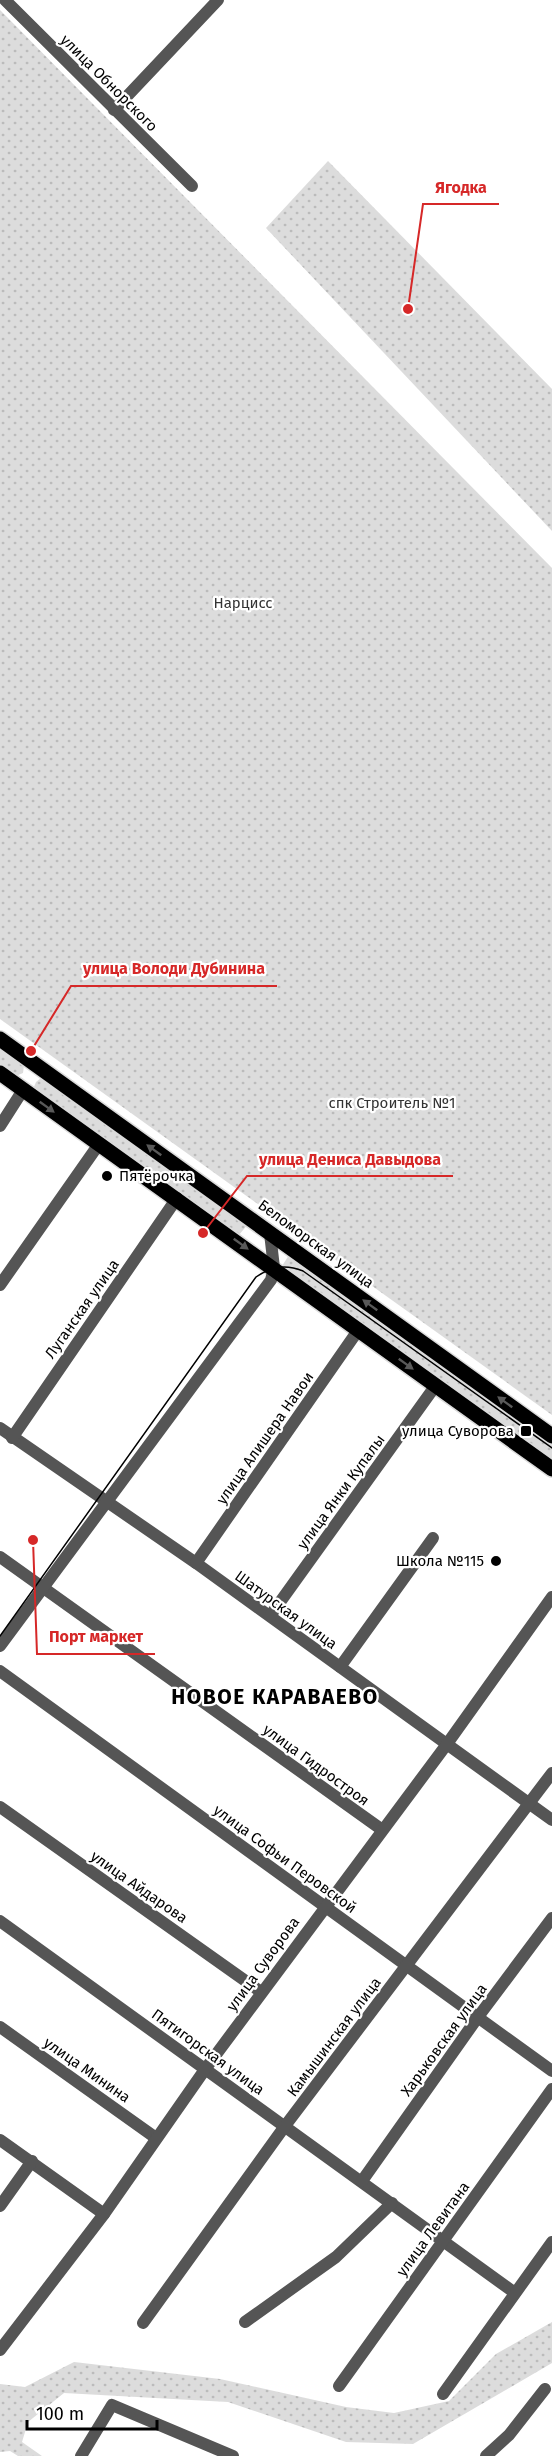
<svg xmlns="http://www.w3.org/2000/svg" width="552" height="2456" font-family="'Fira Sans',sans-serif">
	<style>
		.grass { fill: url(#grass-dots) }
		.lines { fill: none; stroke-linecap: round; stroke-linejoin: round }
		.major-casing { stroke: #dbdbdb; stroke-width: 18 }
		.minor { stroke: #555; stroke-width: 12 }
		.major { stroke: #000; stroke-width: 15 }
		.tram { stroke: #000; stroke-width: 1.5 }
		.oneway { fill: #595959 }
		.poi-dot { fill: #000; stroke: #fff; stroke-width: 2 }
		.labels { text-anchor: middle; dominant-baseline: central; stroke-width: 4.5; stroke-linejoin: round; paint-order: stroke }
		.street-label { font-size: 15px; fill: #000; stroke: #fff }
		.park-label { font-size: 15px; fill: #333; stroke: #fff }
		.poi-label { font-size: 15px; fill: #000; stroke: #fff; text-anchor: end }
		.district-label { font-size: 21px; font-weight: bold; letter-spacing: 1.5px; fill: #000; stroke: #fff }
		.leader { fill: none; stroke: #d62828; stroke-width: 2 }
		.callout-dot { fill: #d62828; stroke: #fff; stroke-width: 2 }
		.callout-label { font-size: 16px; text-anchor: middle; font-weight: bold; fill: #d62828; stroke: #fff; stroke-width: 4.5; stroke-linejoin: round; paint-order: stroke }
	</style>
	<defs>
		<pattern id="grass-dots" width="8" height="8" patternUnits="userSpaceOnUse" patternTransform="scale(1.5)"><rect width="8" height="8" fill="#dcdcdc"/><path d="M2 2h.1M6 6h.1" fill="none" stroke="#bbb" stroke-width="1.8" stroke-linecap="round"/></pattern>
	</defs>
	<rect width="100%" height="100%" fill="#fff"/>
	<g class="grass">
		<path d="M0,10L552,568V1415L0,1019Z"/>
		<path d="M328,161L552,389V531L266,228Z"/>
		<path d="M0,1048L24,1065L23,1073L16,1076L0,1064Z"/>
		<path d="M41,1078L248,1224L239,1235L34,1087L36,1082Z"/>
		<path d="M291,1252L552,1442V1463L282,1266Z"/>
		<path d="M552,2322V2363L413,2444L346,2442L228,2402L64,2393L28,2422L22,2442L42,2456H18L10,2451L0,2452V2384L25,2387L74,2362L220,2379L346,2407L394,2413L449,2401L496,2354Z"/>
	</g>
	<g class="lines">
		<defs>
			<g id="major">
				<path d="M0,1039L552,1436"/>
				<path d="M0,1073L552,1469"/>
			</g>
		</defs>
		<use href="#major" class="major-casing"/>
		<g class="minor">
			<path d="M5,0L192,186"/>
			<path d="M114,110L218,0"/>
			<path d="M0,1126L23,1090"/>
			<path d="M0,1285L99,1144"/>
			<path d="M0,1428L196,1563L552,1820"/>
			<path d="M12,1438L177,1198"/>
			<path d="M0,1557L381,1829"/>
			<path d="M196,1563L359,1329"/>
			<path d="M270,1616L436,1385"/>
			<path d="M0,1646L271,1280L274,1268L270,1233"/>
			<path d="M340,1667L433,1538"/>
			<path d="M0,1671L552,2071"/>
			<path d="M0,1807L261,1992"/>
			<path d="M0,1921L515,2293"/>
			<path d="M0,2027L156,2138"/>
			<path d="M0,2140L104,2214"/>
			<path d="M362,2181L478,2017L552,1918"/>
			<path d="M0,2206L32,2161"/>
			<path d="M245,2322L336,2257L392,2203"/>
			<path d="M143,2323L285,2126L552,1773"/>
			<path d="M0,2350L104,2214L206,2068L447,1744L552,1597"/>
			<path d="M339,2386L552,2089"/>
			<path d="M443,2394L552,2242"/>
			<path d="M81,2456L112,2405L233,2456"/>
			<path d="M486,2456L509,2435L545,2389"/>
		</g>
		<use href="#major" class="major"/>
		<path class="tram" d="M0,1636L256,1277C272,1266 286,1264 303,1271L552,1448"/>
	</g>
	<defs><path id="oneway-solid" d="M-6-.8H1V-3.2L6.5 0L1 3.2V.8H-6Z" transform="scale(1.5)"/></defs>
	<g class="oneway">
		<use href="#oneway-solid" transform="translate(47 1107) rotate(36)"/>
		<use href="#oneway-solid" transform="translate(154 1150) rotate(-144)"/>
		<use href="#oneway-solid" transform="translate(241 1244) rotate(36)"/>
		<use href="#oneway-solid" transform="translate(370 1305) rotate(-144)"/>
		<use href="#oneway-solid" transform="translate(406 1364) rotate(36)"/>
		<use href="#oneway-solid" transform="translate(505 1402) rotate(-144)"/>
	</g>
	<g class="poi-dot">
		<circle cx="107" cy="1176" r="6"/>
		<rect x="520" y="1425" width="12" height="12" rx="3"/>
		<circle cx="496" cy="1561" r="6"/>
	</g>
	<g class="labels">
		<g class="street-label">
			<text transform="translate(109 83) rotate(45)">улица Обнорского</text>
			<text transform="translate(316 1244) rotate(36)">Беломорская улица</text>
			<text transform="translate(82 1309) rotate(-55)">Луганская улица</text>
			<text transform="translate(265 1438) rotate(-55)">улица Алишера Навои</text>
			<text transform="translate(341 1492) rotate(-54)">улица Янки Купалы</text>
			<text transform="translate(286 1610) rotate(36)">Шатурская улица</text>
			<text transform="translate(316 1765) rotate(36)">улица Гидростроя</text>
			<text transform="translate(285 1859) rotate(36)">улица Софьи Перовской</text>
			<text transform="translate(139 1887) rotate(35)">улица Айдарова</text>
			<text transform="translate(263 1964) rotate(-54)">улица Суворова</text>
			<text transform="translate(334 2037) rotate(-53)">Камышинская улица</text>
			<text transform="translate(444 2040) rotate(-54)">Харьковская улица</text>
			<text transform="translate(208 2052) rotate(36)">Пятигорская улица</text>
			<text transform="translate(87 2070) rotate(35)">улица Минина</text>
			<text transform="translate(433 2229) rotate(-54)">улица Левитана</text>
		</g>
		<g class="park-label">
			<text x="243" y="603">Нарцисс</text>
			<text x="392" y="1103">спк Строитель №1</text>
		</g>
		<g class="poi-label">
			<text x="119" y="1176" text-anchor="start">Пятёрочка</text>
			<text x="514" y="1431">улица Суворова</text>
			<text x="484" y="1561">Школа №115</text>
		</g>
		<g class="district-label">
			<text x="275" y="1697">НОВОЕ КАРАВАЕВО</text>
		</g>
	</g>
	<path class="leader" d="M408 309L423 204H499M31 1051L71 986H277M203 1233L247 1176H453M33 1540L37 1654H155"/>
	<g class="callout-dot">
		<circle cx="408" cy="309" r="6"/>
		<circle cx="31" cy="1051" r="6"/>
		<circle cx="203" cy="1233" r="6"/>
		<circle cx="33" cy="1540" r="6"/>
	</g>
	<g class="callout-label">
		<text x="461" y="193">Ягодка</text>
		<text x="174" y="974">улица Володи Дубинина</text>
		<text x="350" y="1165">улица Дениса Давыдова</text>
		<text x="96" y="1642">Порт маркет</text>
	</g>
	<path d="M27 2420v9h130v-9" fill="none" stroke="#000000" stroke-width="3"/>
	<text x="36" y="2420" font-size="18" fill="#000000" stroke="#ffffff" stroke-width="4.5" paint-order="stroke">100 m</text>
</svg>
